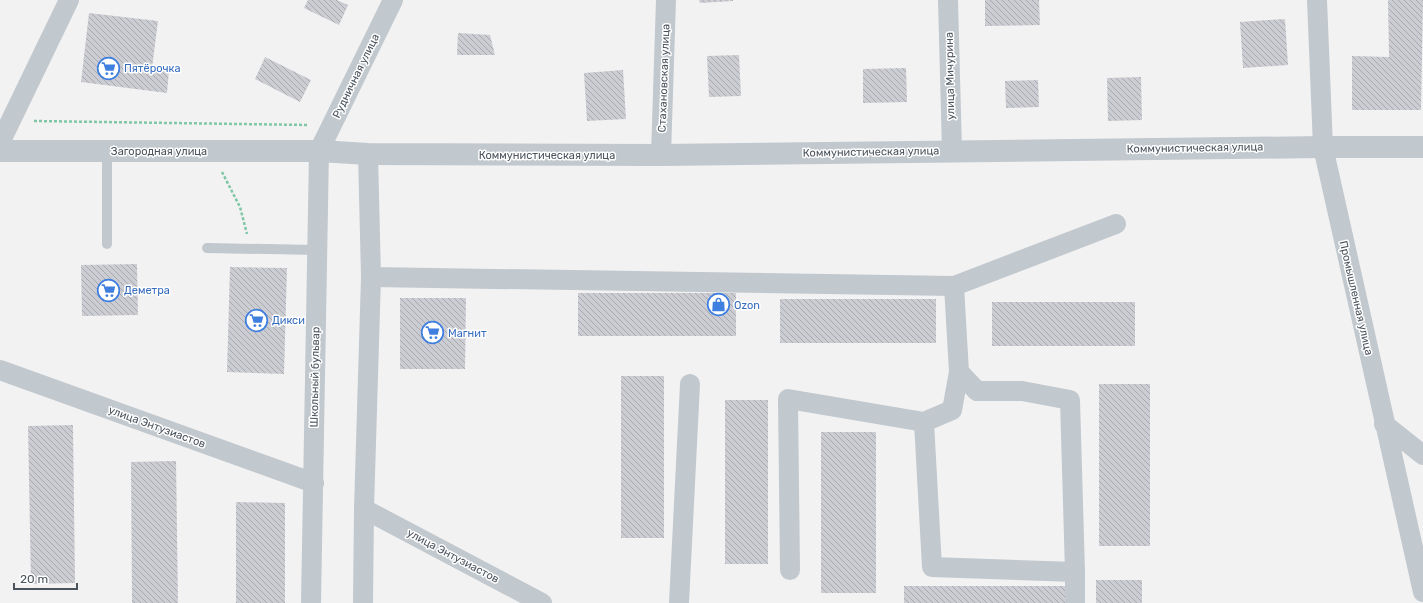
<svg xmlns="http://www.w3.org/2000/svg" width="1423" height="603" font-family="Rubik,sans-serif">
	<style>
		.building { fill: url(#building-back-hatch) }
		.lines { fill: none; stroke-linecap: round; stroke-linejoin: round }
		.path { stroke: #80c7a8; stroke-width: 2.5; stroke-dasharray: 3 2; stroke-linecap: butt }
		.service { stroke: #c1c8ce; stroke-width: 10 }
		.minor { stroke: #c1c8ce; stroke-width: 20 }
		.tertiary { stroke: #c1c8ce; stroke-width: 22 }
		.labels { text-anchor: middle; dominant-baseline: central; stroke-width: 3; stroke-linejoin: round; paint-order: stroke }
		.shop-label { font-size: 11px; fill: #366cbe; stroke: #fff; text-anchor: start }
		.street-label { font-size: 11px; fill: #4b535d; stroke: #fff }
	</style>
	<defs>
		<pattern id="building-back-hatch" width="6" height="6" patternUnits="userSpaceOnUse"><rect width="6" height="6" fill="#cccdd3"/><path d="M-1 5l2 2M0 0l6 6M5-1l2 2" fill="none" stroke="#a8a9ae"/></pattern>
	</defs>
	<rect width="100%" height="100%" fill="#f3f2f2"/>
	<g class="building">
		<path d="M308,0H337L348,5L339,25L304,8Z"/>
		<path d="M699,0H733V1L700,3Z"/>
		<path d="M985,0H1039L1040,25L985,26Z"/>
		<path d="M1388,0H1423L1421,110H1352V56L1389,57Z"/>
		<path d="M89,13L158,21L152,68L169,70L167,93L81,82Z"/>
		<path d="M1285,19L1288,65L1243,68L1240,22Z"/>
		<path d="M458,33L490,35L495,55H457Z"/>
		<path d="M739,55L741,96L709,97L707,56Z"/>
		<path d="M265,57L311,80L300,102L255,79Z"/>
		<path d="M906,68L907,102L863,103V69Z"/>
		<path d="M623,70L626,119L587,121L584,73Z"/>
		<path d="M1141,77L1142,120L1108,121L1107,78Z"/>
		<path d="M1038,80L1039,107L1006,108L1005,81Z"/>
		<path d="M137,264L138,315L82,316L81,265Z"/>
		<path d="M230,267L287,268L284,374L227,372Z"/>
		<rect x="578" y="293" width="158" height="43"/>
		<path d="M400,298H466L465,369H400Z"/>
		<rect x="780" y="299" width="156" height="44"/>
		<rect x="992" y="302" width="143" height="44"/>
		<rect x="621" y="376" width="43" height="162"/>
		<rect x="1099" y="384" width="51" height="162"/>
		<rect x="725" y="400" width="43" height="164"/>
		<path d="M73,425L75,583L31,584L28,426Z"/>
		<rect x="821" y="432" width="55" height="161"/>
		<path d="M176,461L178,603H132L131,462Z"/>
		<path d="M236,502L285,503V603H236Z"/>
		<rect x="1096" y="580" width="46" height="23"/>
		<rect x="904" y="586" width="161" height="17"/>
	</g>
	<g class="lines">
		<g class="path">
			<path d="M34,121L309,125"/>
			<path d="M222,172L240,207L247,234"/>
		</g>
		<g class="service">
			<path d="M107,151V244"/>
			<path d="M207,248L317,250"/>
		</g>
		<g class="minor">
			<path d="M948,0L952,151"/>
			<path d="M1317,0L1323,147L1423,592"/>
			<path d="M0,143L69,0"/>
			<path d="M661,155L666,0"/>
			<path d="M371,277L954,286L1116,224"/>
			<path d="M954,286L959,372L977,391H1022L1070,400L1075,572V603"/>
			<path d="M0,370L314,483"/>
			<path d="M924,422L932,567L1075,572"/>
			<path d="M1384,424L1423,455"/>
			<path d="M364,509L542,603"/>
			<path d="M790,570L788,399L924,422L952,410L959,372"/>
			<path d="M311,603L319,151L393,0"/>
			<path d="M363,603L364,509L371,277L368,154"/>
			<path d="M679,603L690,384"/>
		</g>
		<path class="tertiary" d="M0,151H319L368,154L661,155L1323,147H1423"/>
	</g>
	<defs>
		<symbol id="supermarket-ring" viewBox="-11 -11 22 22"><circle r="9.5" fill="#fff" stroke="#3f7fe0" stroke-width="1.5"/><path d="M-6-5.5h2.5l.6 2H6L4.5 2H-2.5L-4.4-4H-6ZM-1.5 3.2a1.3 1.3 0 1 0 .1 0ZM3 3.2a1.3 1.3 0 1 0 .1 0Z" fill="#3f7fe0"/></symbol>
		<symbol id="shop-ring" viewBox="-11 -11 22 22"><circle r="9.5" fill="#fff" stroke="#3f7fe0" stroke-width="1.5"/><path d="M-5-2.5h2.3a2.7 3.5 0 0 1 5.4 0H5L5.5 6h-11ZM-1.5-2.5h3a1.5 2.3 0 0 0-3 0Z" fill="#3f7fe0"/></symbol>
	</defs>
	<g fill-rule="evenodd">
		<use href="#supermarket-ring" x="96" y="56" width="25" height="25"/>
		<use href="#supermarket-ring" x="96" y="278" width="25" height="25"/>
		<use href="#shop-ring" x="706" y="292" width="25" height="25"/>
		<use href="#supermarket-ring" x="244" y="308" width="25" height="25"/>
		<use href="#supermarket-ring" x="420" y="320" width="25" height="25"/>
	</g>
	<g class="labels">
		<g class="shop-label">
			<text x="124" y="68">Пятёрочка</text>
			<text x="124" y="290">Деметра</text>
			<text x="734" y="305">Ozon</text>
			<text x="272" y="320">Дикси</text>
			<text x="448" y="333">Магнит</text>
		</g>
		<g class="street-label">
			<text transform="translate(356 76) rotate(-64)">Рудничная улица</text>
			<text transform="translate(950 76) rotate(-91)">улица Мичурина</text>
			<text transform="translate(664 78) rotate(-88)">Стахановская улица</text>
			<text transform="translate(1195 148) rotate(-1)">Коммунистическая улица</text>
			<text x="159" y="151">Загородная улица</text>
			<text transform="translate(871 152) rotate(-1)">Коммунистическая улица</text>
			<text x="547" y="155">Коммунистическая улица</text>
			<text transform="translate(1356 298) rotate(77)">Промышленная улица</text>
			<text transform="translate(315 377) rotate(-89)">Школьный бульвар</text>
			<text transform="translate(157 427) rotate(20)">улица Энтузиастов</text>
			<text transform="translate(453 556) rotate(28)">улица Энтузиастов</text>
		</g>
	</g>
	<path d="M14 583v6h63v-6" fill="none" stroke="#4b535d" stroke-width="2"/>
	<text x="20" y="583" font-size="12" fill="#4b535d" stroke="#ffffff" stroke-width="3" paint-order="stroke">20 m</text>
</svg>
